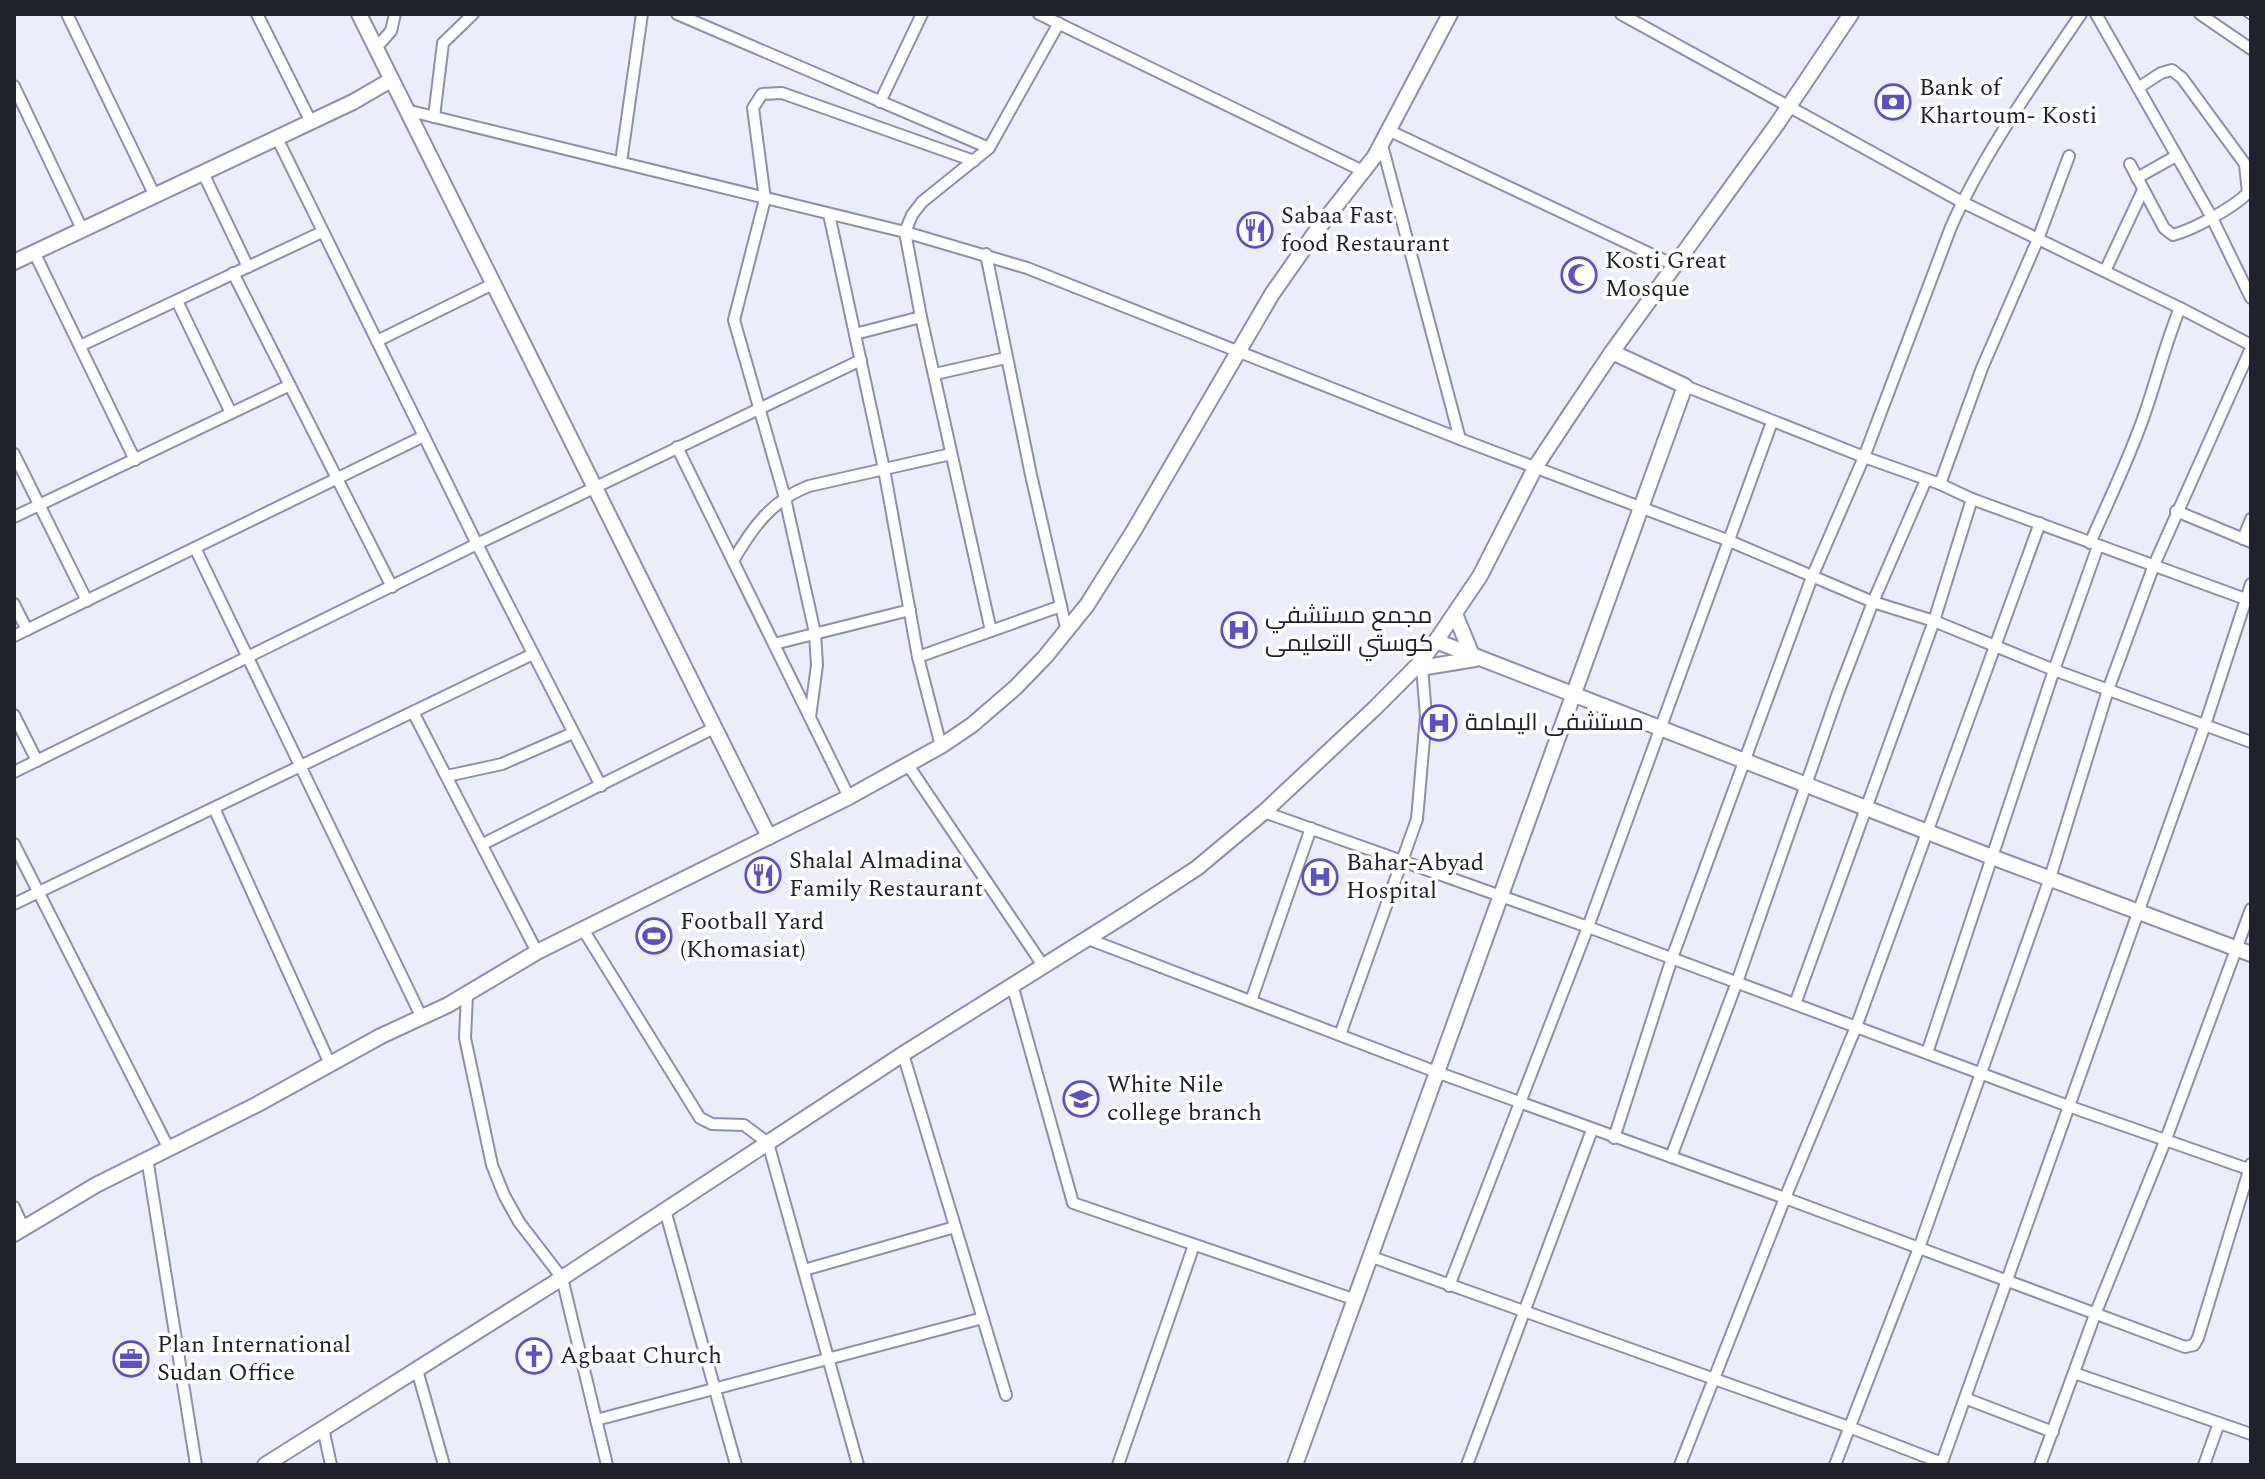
<svg xmlns="http://www.w3.org/2000/svg" width="2265" height="1479" font-family="Spectral,Cairo,serif">
	<style>
		.lines { fill: none; stroke-linecap: round; stroke-linejoin: round }
		.street-casing { stroke: #8d8fac; stroke-width: 14 }
		.secondary-casing { stroke: #8d8fac; stroke-width: 18 }
		.street { stroke: #fff; stroke-width: 10 }
		.secondary { stroke: #fff; stroke-width: 14 }
		.rail-casing { stroke: #747581; stroke-width: 6 }
		.rail { stroke: #fff; stroke-width: 3; stroke-dasharray: 9; stroke-linecap: butt }
		.labels { text-anchor: middle; dominant-baseline: central; stroke-width: 7; stroke-linejoin: round; paint-order: stroke }
		.poi-label { font-size: 24px; fill: #20212d; stroke: #fff; text-anchor: start }
	</style>
	<rect width="100%" height="100%" fill="#ecedfa"/>
	<g class="lines">
		<defs>
			<g id="street">
				<path d="M67,14L155,196"/>
				<path d="M257,14L311,122"/>
				<path d="M677,14L989,148"/>
				<path d="M1039,14L1365,172"/>
				<path d="M1621,14L1962,202L2180,308L2251,345"/>
				<path d="M2096,14L2211,216L2251,298"/>
				<path d="M2200,14L2251,49"/>
				<path d="M376,48L391,31L395,14"/>
				<path d="M14,86L82,229"/>
				<path d="M880,102L922,14"/>
				<path d="M406,110L905,232L1027,268L1460,439L1727,540L1873,602L1934,621L2054,670L2251,742"/>
				<path d="M434,117L443,43L473,14"/>
				<path d="M1390,131L1674,265"/>
				<path d="M277,138L477,544L601,786"/>
				<path d="M1382,145L1460,439"/>
				<path d="M621,162L642,14"/>
				<path d="M2130,164L2164,228L2173,235C2195,229 2232,208 2248,193L2245,164L2182,78L2172,70L2161,73L2138,88"/>
				<path d="M203,173L248,267"/>
				<path d="M2137,178L2176,156"/>
				<path d="M829,214L884,469L918,657L941,746"/>
				<path d="M34,252L135,460"/>
				<path d="M986,254L1031,475L1067,632"/>
				<path d="M2105,271L2143,190"/>
				<path d="M233,273L392,587"/>
				<path d="M177,301L231,413"/>
				<path d="M855,334L921,317"/>
				<path d="M377,341L495,283"/>
				<path d="M80,346L322,232"/>
				<path d="M935,374L1006,358"/>
				<path d="M1685,386L1864,457L1940,484L1972,499L2251,601"/>
				<path d="M677,447L849,797"/>
				<path d="M14,454L87,601"/>
				<path d="M1940,484L1982,368L2038,239L2069,156"/>
				<path d="M2176,511L2251,542"/>
				<path d="M14,517L288,386"/>
				<path d="M2243,539L2251,519"/>
				<path d="M2090,543C2109,500 2130,457 2145,413C2157,378 2166,342 2180,308"/>
				<path d="M195,548L422,1018"/>
				<path d="M733,561C752,528 772,500 809,486L951,454"/>
				<path d="M14,604L27,630"/>
				<path d="M991,631L921,317L905,232L912,215L922,202L989,148L1059,23"/>
				<path d="M14,636L424,436"/>
				<path d="M774,644L910,610"/>
				<path d="M918,657L1061,606"/>
				<path d="M413,712L537,952"/>
				<path d="M14,715L37,761"/>
				<path d="M810,717L817,665L815,633L785,498L734,320L765,199L753,108L762,94L782,93L974,161"/>
				<path d="M908,765L1044,967"/>
				<path d="M14,772L477,544L861,360"/>
				<path d="M447,776L502,764L573,733"/>
				<path d="M214,808L330,1064"/>
				<path d="M1264,812L1588,927L2071,1107L2251,1170"/>
				<path d="M14,844L168,1147"/>
				<path d="M483,844L714,728"/>
				<path d="M14,904L533,654"/>
				<path d="M584,931L700,1118L712,1124L744,1125L768,1143L858,1465"/>
				<path d="M1088,939L1439,1073L1785,1198L2185,1347L2194,1345L2198,1338L2251,1164"/>
				<path d="M1013,988L1073,1203L1356,1300"/>
				<path d="M467,994L465,1038L492,1165L504,1195L519,1222L562,1278L607,1465"/>
				<path d="M1251,1001L1311,828"/>
				<path d="M1795,1004L1934,621L1972,499"/>
				<path d="M1340,1035L1417,819L1426,716L1422,667"/>
				<path d="M1927,1053L2054,670L2098,546"/>
				<path d="M903,1054L1006,1395"/>
				<path d="M1614,1138L1672,958L1812,577L1864,457L1951,227C1984,152 2035,82 2081,14"/>
				<path d="M1671,1157L1737,982L1838,693L1873,602L1926,480"/>
				<path d="M147,1158L196,1465"/>
				<path d="M14,1207L24,1229"/>
				<path d="M665,1210L736,1465"/>
				<path d="M1372,1257L1849,1427L1942,1463"/>
				<path d="M804,1270L955,1227"/>
				<path d="M1449,1286L1588,927L1772,422"/>
				<path d="M417,1370L444,1465"/>
				<path d="M2074,1373L2251,1434"/>
				<path d="M1967,1399L2053,1432"/>
				<path d="M596,1420L983,1318"/>
				<path d="M323,1428L331,1465"/>
				<path d="M1118,1465L1194,1245"/>
				<path d="M1467,1465L1592,1130"/>
				<path d="M1680,1465L1785,1198L1856,1027L2040,523"/>
				<path d="M1835,1465L1919,1248L2050,878L2108,690L2154,565L2251,348"/>
				<path d="M1941,1465L2205,725L2251,584"/>
				<path d="M2040,1465L2096,1312L2166,1139L2251,909"/>
				<path d="M2204,1465L2219,1423"/>
			</g>
			<g id="secondary">
				<path d="M359,14L769,837"/>
				<path d="M14,262L353,102L391,80"/>
				<path d="M1455,614L1472,655"/>
				<path d="M1436,641L1992,857L2251,954"/>
				<path d="M1414,669L1475,659"/>
				<path d="M14,1234L96,1185L256,1105L381,1036L448,1005L537,952L849,797L941,746L972,725L1016,687L1045,657L1087,605L1133,532L1272,294L1317,230L1375,156L1450,14"/>
				<path d="M265,1465L562,1278L903,1054L1128,913L1197,868L1264,812L1375,708L1420,663L1436,641L1480,576L1536,466L1569,416L1612,352L1777,124L1851,14"/>
				<path d="M1295,1465L1685,386L1612,352"/>
			</g>
		</defs>
		<use href="#street" class="street-casing"/>
		<use href="#secondary" class="secondary-casing"/>
		<use href="#street" class="street"/>
		<use href="#secondary" class="secondary"/>
		<defs>
			<path id="rail" d="M2245,14L2251,18"/>
		</defs>
		<use href="#rail" class="rail-casing"/>
		<use href="#rail" class="rail"/>
	</g>
	<defs>
		<symbol id="bank-ring" viewBox="-11 -11 22 22"><circle r="9.5" fill="#fff" stroke="#5c50c8" stroke-width="1.5"/><path d="M-6-4H6V4H-6ZM0-2.3a2.3 2.3 0 1 0 0 4.6a2.3 2.3 0 1 0 0-4.6Z" fill="#5c50c8"/></symbol>
		<symbol id="restaurant-ring" viewBox="-11 -11 22 22"><circle r="9.5" fill="#fff" stroke="#5c50c8" stroke-width="1.5"/><path d="M-5-6h1v4h1v-4h1v4h1v-4h1v5L-1.5 .5V6h-2V.5L-5-1ZM5-6V6H3V1.5H1.5Q1.5-4 5-6Z" fill="#5c50c8"/></symbol>
		<symbol id="mosque-ring" viewBox="-11 -11 22 22"><circle r="9.5" fill="#fff" stroke="#5c50c8" stroke-width="1.5"/><path d="M3.5-4.9A6 6 0 1 0 3.5 4.9A5 5 0 1 1 3.5-4.9Z" fill="#5c50c8"/></symbol>
		<symbol id="hospital-ring" viewBox="-11 -11 22 22"><circle r="9.5" fill="#fff" stroke="#5c50c8" stroke-width="1.5"/><path d="M-5-5h3v3.5h4V-5h3V5h-3V1.5h-4V5h-3Z" fill="#5c50c8"/></symbol>
		<symbol id="stadium-ring" viewBox="-11 -11 22 22"><circle r="9.5" fill="#fff" stroke="#5c50c8" stroke-width="1.5"/><path d="M0-5a6.5 5 0 1 0 0 10a6.5 5 0 1 0 0-10ZM-3.5-1.8h7v3.6h-7Z" fill="#5c50c8"/></symbol>
		<symbol id="university-ring" viewBox="-11 -11 22 22"><circle r="9.5" fill="#fff" stroke="#5c50c8" stroke-width="1.5"/><path d="M0-5L7-2L0 1L-7-2ZM-4 1L0 2.5L4 1V4Q0 6-4 4Z" fill="#5c50c8"/></symbol>
		<symbol id="church-ring" viewBox="-11 -11 22 22"><circle r="9.5" fill="#fff" stroke="#5c50c8" stroke-width="1.5"/><path d="M-1.2-6h2.4v3.5h3.3v2.4h-3.3V6h-2.4V-.1h-3.3v-2.4h3.3Z" fill="#5c50c8"/></symbol>
		<symbol id="office-ring" viewBox="-11 -11 22 22"><circle r="9.5" fill="#fff" stroke="#5c50c8" stroke-width="1.5"/><path d="M-6-3h4V-5.5h4V-3h4V5H-6ZM-1-4.5V-3h2v-1.5ZM-6 0V1H6V0Z" fill="#5c50c8"/></symbol>
	</defs>
	<g fill-rule="evenodd">
		<use href="#bank-ring" x="1873" y="82" width="40" height="40"/>
		<use href="#restaurant-ring" x="1235" y="210" width="40" height="40"/>
		<use href="#mosque-ring" x="1559" y="255" width="40" height="40"/>
		<use href="#hospital-ring" x="1219" y="610" width="40" height="40"/>
		<use href="#hospital-ring" x="1419" y="703" width="40" height="40"/>
		<use href="#restaurant-ring" x="743" y="855" width="40" height="40"/>
		<use href="#hospital-ring" x="1300" y="857" width="40" height="40"/>
		<use href="#stadium-ring" x="634" y="916" width="40" height="40"/>
		<use href="#university-ring" x="1061" y="1079" width="40" height="40"/>
		<use href="#church-ring" x="514" y="1336" width="40" height="40"/>
		<use href="#office-ring" x="111" y="1339" width="40" height="40"/>
	</g>
	<g class="labels">
		<g class="poi-label">
			<text x="1919" y="88">Bank of<tspan x="1919" dy="28">Khartoum- Kosti</tspan></text>
			<text x="1281" y="216">Sabaa Fast<tspan x="1281" dy="28">food Restaurant</tspan></text>
			<text x="1605" y="261">Kosti Great<tspan x="1605" dy="28">Mosque</tspan></text>
			<text x="1265" y="616">مجمع مستشفي<tspan x="1265" dy="28">كوستي التعليمى</tspan></text>
			<text x="1465" y="723">مستشفى اليمامة</text>
			<text x="789" y="861">Shalal Almadina<tspan x="789" dy="28">Family Restaurant</tspan></text>
			<text x="1346" y="863">Bahar-Abyad<tspan x="1346" dy="28">Hospital</tspan></text>
			<text x="680" y="922">Football Yard<tspan x="680" dy="28">(Khomasiat)</tspan></text>
			<text x="1107" y="1085">White Nile<tspan x="1107" dy="28">college branch</tspan></text>
			<text x="157" y="1345">Plan International<tspan x="157" dy="28">Sudan Office</tspan></text>
			<text x="560" y="1356">Agbaat Church</text>
		</g>
	</g>
	<rect width="2265" height="1479" fill="none" stroke="#20212d" stroke-width="32"/>
</svg>
